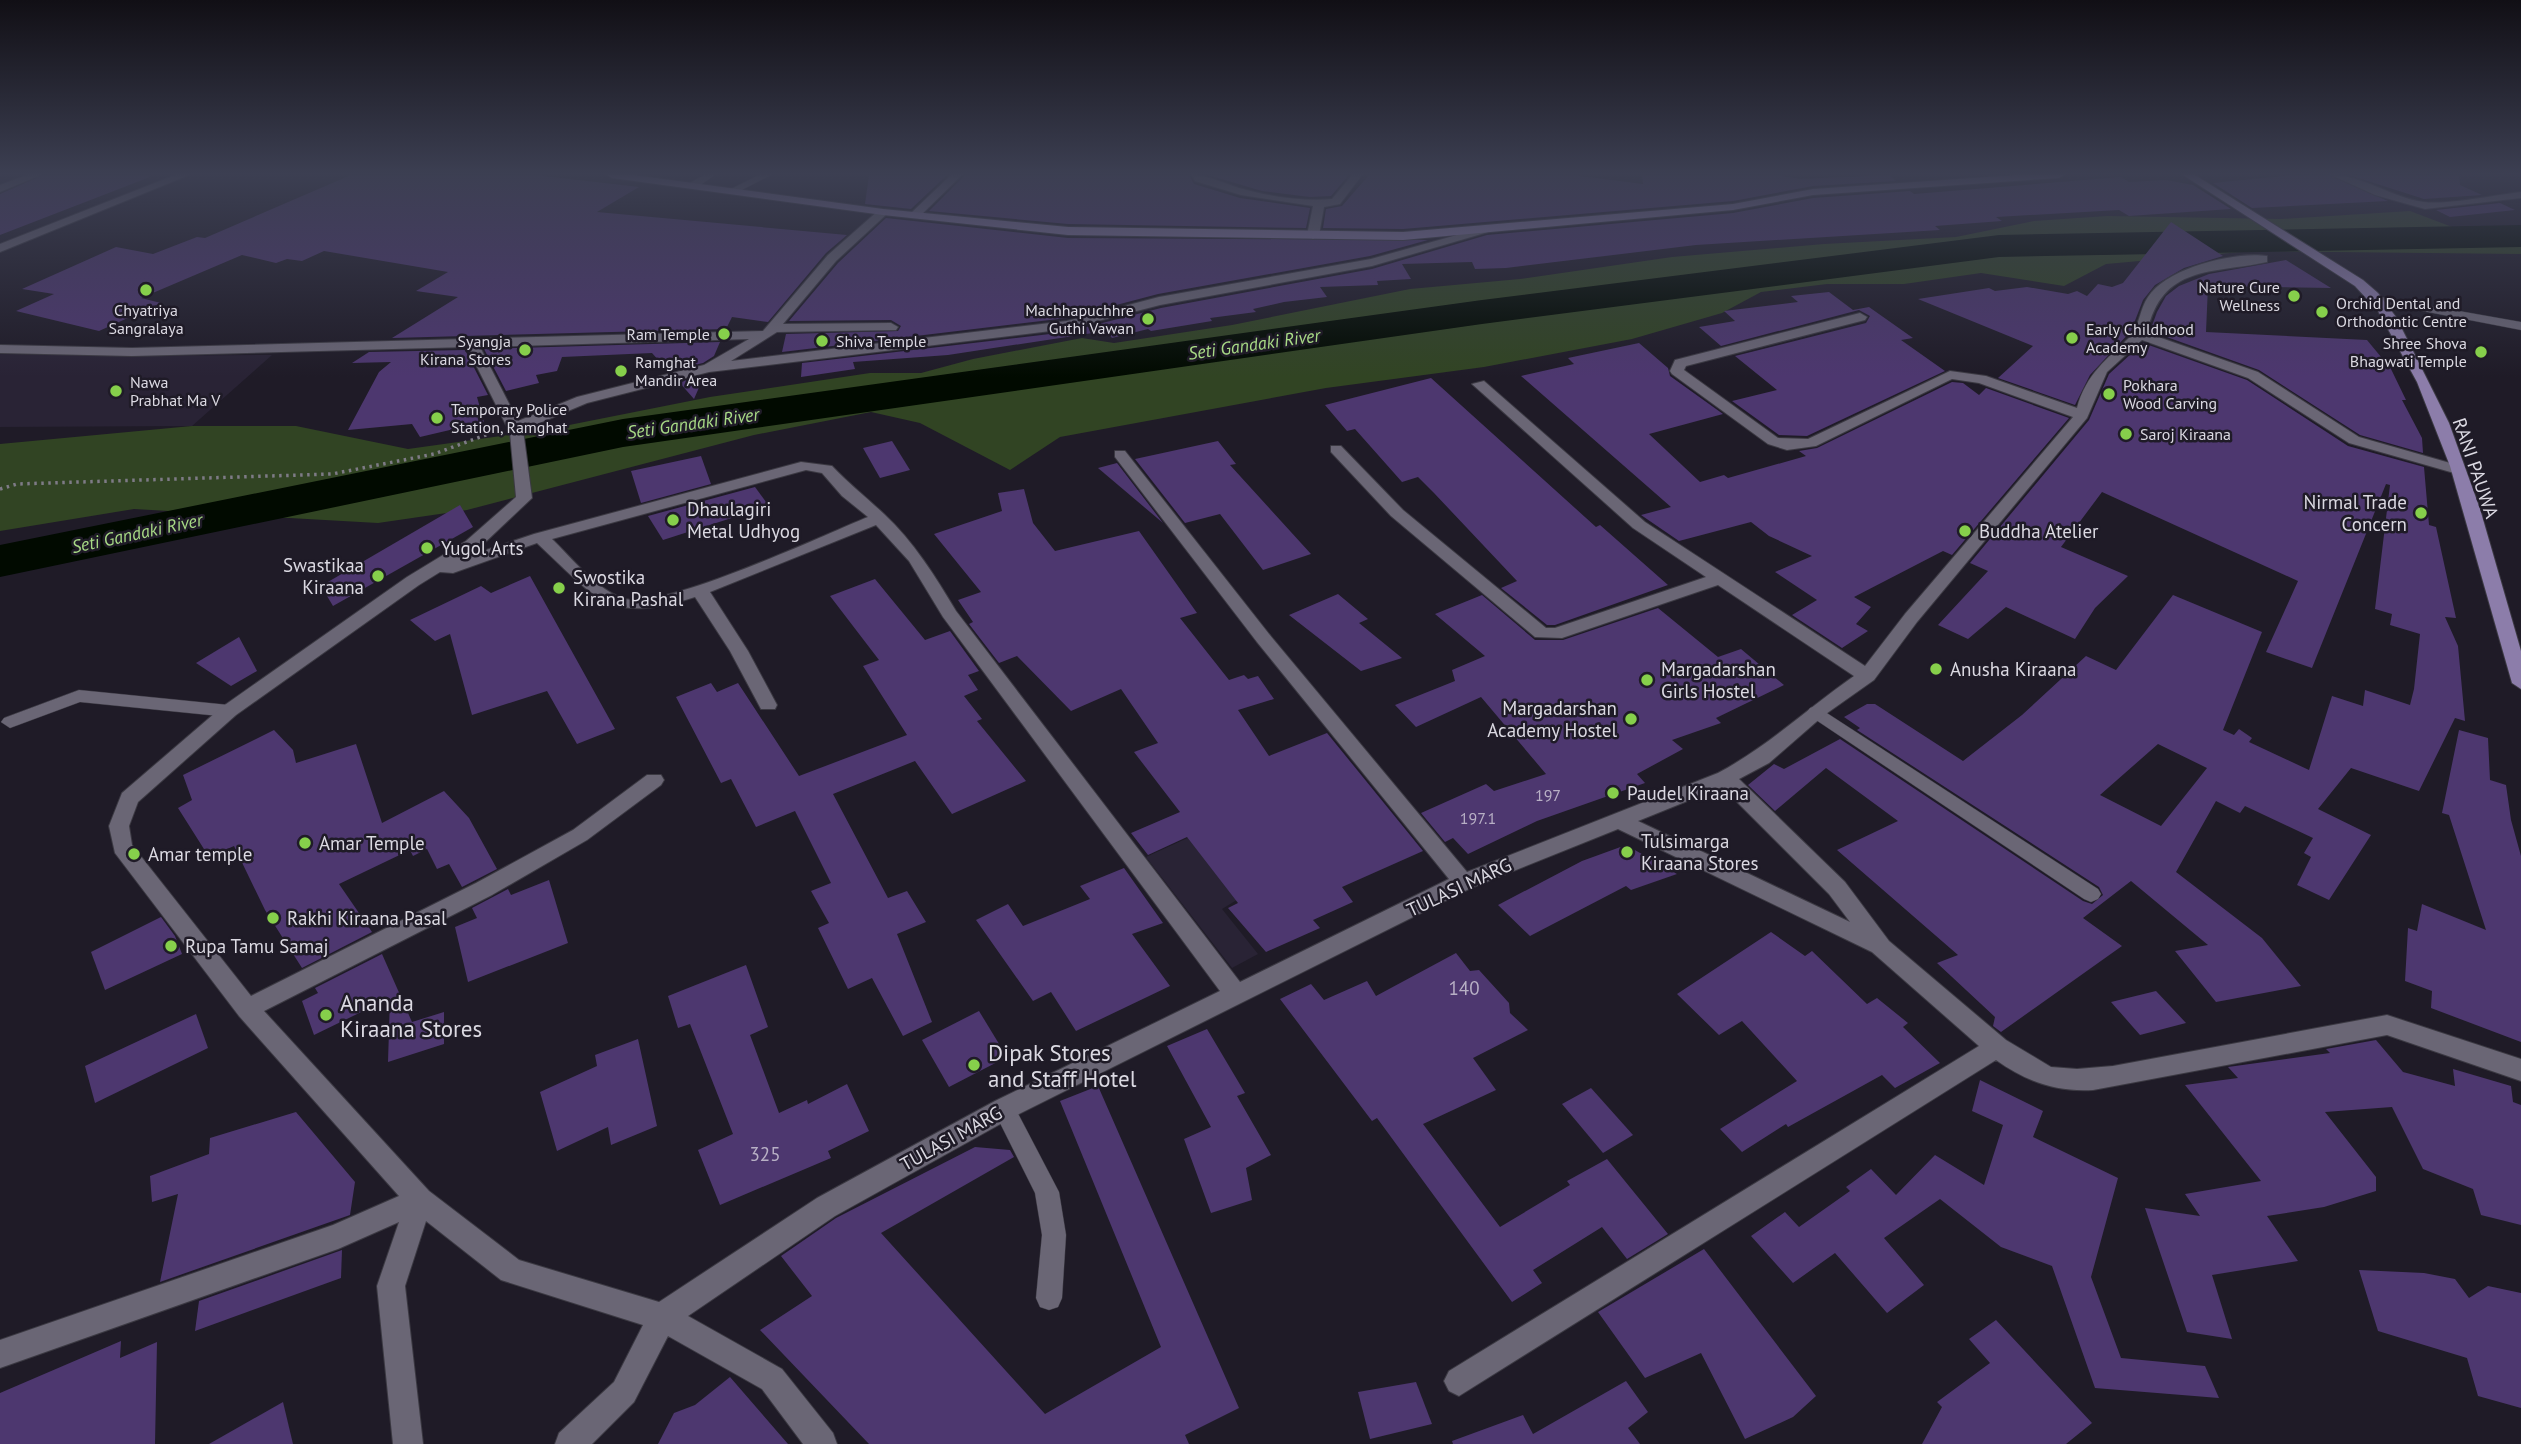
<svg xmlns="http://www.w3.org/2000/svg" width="2521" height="1444" font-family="'PT Sans',sans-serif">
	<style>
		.built { fill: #292335 }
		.green { fill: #314423 }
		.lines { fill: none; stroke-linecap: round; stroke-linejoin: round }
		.river { fill: #010a00; fill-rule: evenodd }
		.building { fill: #4d376f; fill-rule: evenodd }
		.service-casing { stroke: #3b3942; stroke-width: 1 }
		.minor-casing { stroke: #3b3942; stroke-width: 2 }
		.secondary-casing { stroke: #3b3942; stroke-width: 2 }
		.primary-casing { stroke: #3b3942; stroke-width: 2 }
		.path { stroke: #7e7b86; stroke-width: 3.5; stroke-dasharray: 2.5 4.5; stroke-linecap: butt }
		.service { fill: #6a6675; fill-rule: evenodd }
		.minor { fill: #6a6675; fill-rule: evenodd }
		.secondary { fill: #7b728f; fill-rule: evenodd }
		.primary { fill: #8c7daa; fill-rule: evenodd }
		.poi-dot { fill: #86cf4b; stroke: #1f1b27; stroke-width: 2.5 }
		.labels { text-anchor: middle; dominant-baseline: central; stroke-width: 5; stroke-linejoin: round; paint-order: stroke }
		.far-poi-label { font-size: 16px; fill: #dbd9e2; stroke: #1f1b27; text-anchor: start }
		.number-label { font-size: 16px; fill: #b8b0c5 }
		.far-water-label { font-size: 18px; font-style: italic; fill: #a8da86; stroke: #1f1b27 }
		.street-label { font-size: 19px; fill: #dbd9e2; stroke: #1f1b27 }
		.poi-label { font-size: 19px; fill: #dbd9e2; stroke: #1f1b27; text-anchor: start }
		.near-number-label { font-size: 19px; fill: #b8b0c5 }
		.near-poi-label { font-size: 23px; fill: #dbd9e2; stroke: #1f1b27; text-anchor: start }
	</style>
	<rect width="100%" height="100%" fill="#1f1b27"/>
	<g class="built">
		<path d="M0,354L127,356L272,355L192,426L0,427Z"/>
		<path d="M1240,814L1248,893L1222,909L1258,954L1232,968L1146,857Z"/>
	</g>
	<path class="green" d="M2410,211L2468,233L2521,228V254L2252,251L2106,264L2064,286L1981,273L1904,284H1827L1761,292L1722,313L1632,339L1484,367L1326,388L1060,437L1010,470L920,423L871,412L754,435L467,510L378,523L134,509L0,531V444L192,426H296L408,449L544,430L710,397L870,373H921L973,359L1082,338L1114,343L1232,325L1410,289L1520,279L1672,257L1824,244L1956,237L2034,221L2107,216L2281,219Z"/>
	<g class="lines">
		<path class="river" d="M2521,225V247L1999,257L1482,324L623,447L0,577V545L623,419L1482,300L1999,235Z"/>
	</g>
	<g class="building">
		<path d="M43,175H149L150,177L0,235V194Z"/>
		<path d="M351,175H535L639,187L597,212L847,235L826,253L768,322L732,317L726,329L392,338L458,297L416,291L448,272L324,251L302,261L287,259L276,263L242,255L141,298L161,303L99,331L16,311L54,294L22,289L116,247L153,254L197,237L205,238Z"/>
		<path d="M869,175H947L911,209L865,204Z"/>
		<path d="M965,175H1189L1194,184L1240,198L1310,208L1306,228L1068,224L929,211Z"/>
		<path d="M1208,175H1335L1348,176L1331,196L1310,197L1262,191Z"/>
		<path d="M1369,175H1572L1643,184L1642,175H1776L1800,179L1889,175L1896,181L1813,186L1733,201L1403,229L1323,228L1326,209L1342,206Z"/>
		<path d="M2293,175H2328L2388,201L2252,208L2213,183Z"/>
		<path d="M2349,175H2459L2460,185L2482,195L2424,199Z"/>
		<path d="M2121,177L2129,182L2166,180L2193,185L2231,209L2129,216L2119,210L1996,217L2002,221L1935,226L1940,230L1696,245L1506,268L1475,269L1472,262L1402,264L1411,279L1377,281L1378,285L1320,287L1327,297L1284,302L1253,309L1256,312L1210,318L1212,321L1151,331L1148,329L1112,338L1106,331L948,355L853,362L855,369L801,377L802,363L1067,332L1161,308L1372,269L1487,235L1733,213L1813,198L1910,191L1914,194Z"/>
		<path d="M2500,203L2515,210L2450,217L2436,210Z"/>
		<path d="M886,218L1068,238L1428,240L1370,256L1158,294L1067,318L782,352L786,334L898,331L901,326L891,320L789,321L838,263Z"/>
		<path d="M2171,222L2223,256L2184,268L2155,285L2143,300L2131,331L2090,375L2075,405L1998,378L2033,346L1918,299L1989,288L1995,291L2027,287L2068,294L2077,291L2087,296L2098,284L2112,287L2123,283Z"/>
		<path d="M2286,260L2331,288L2208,286L2206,332L2367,340L2391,369L2406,400H2402L2422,438L2423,453L2360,435L2259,370L2150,331L2157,312L2166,296L2179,286L2209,274Z"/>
		<path d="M1829,292L1853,310L1869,307L1913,338L1901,340L1945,371L1807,436L1779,435L1732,401L1777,390L1735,356L1866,323L1870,316L1859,310L1721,346L1699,327L1735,321L1724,311L1798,302L1791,296Z"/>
		<path d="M720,342L714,356L703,363L668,371L652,353L562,357L557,371L536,375L539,383L506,391L484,349Z"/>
		<path d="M1639,343L1668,368L1670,376L1723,414L1649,434L1700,482L1724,475L1728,478L1806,456L1799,451L1817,448L1952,382L1963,383L1979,395L1986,388L2069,418L1952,555L1943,551L1854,597L1871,607L1856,624L1868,631L1842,648L1792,615L1817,600L1775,572L1812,556L1769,536L1751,522L1679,541L1641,515L1671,507L1521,376L1574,364L1568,358Z"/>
		<path d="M2143,343L2247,380L2348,446L2424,467L2429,525L2436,527L2456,618L2445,617L2458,646L2465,721L2455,718L2419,791L2351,768L2318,809L2371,835L2329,900L2297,885L2311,857L2304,853L2313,838L2245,806L2240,813L2216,801L2176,872L2262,938L2301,986L2216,1002L2175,951L2208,945L2131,881L2083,918L2122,946L2001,1032L1993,1026L1995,1017L1937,963L1958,955L1837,850L1898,821L1826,768L1775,811L1748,785L1774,764L1784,769L1840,739L2083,901L2092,904L2103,895L2099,887L1857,730L1860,728L1844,717L1867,704H1875L1963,761L2022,715L2086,656L2116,670L2173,595L2262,632L2223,730L2234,735L2239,729L2252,738L2249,742L2309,770L2332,696L2363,706L2365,690L2410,705L2414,689L2420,634L2390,625L2392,614L2375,609L2390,485L2386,484L2312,668L2266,652L2298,581L2102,492L2061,547L2128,576L2095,608L2075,639L2006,607L1968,639L1938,625L1988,571L1970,563L2089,420L2109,374ZM2158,744L2207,768L2161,826L2100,795Z"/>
		<path d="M465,350L488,395L477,397L484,422L420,437L412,424L348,430L379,372L391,362L352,363L369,352Z"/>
		<path d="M704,376L694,399L679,382Z"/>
		<path d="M1431,378L1596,527L1600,525L1668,585L1555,625H1547L1501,588L1517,581L1434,493L1418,477L1402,482L1355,429L1347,431L1325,405Z"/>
		<path d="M892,441L910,470L880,478L863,448Z"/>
		<path d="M1218,441L1236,464L1230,465L1311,554L1263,570L1220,514L1185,523L1135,459Z"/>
		<path d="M701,456L711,484L641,503L631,471Z"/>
		<path d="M1117,463L1163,523L1098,468Z"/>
		<path d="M755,487L769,506L663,540L648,516Z"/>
		<path d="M1024,489L1033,523L1055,551L1139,531L1197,613L1180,618L1229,680L1244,675L1248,679L1258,676L1274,699L1238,710L1269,756L1327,733L1423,851L1342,887L1353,902L1313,920L1320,928L1266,952L1228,908L1238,903L1187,837L1148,855L1131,833L1180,812L1134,752L1158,743L1121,689L1071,711L1017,656L999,663L969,624L973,622L958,600L981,592L934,534L1002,511L998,493Z"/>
		<path d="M460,505L473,527L333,606L321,586Z"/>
		<path d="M530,576L615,729L577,744L547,691L472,715L450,634L435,641L410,620L481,586L491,593Z"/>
		<path d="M875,579L925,640L950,631L979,671L968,675L978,690L964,696L982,719L977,721L1026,781L952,814L915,761L833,794L888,898L907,891L926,922L897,934L932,1022L903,1036L872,978L848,989L818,928L829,923L811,891L831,883L795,811L756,827L731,779L721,783L676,697L711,683L717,692L738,683L799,776L907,735L863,666L879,660L830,596Z"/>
		<path d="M1338,594L1368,619L1359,623L1402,658L1361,671L1289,615Z"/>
		<path d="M1482,595L1535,640H1563L1658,608L1718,657L1741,649L1784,685L1716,718L1721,723L1672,740L1683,749L1637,774L1645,783L1537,821L1468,854L1453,838L1445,842L1421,813L1486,784L1494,791L1546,774L1481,697L1416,727L1395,705L1455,681L1452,670L1485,656L1435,614Z"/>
		<path d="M239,637L257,671L231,686L196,663Z"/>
		<path d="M274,730L293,750L296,763L356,744L382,823L444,791L469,818L497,869L462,887L449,864L437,869L427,849L413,856L410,850L339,884L372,932L302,968L265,910L234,846L209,857L178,808L192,800L183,775Z"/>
		<path d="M2459,730L2488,738L2490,780L2506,785L2511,820L2521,856V1042L2431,1008L2432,991L2405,981L2408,928L2417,931L2422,904L2486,930L2449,815L2442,813Z"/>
		<path d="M1626,845L1677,874L1631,890L1626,886L1530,936L1498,905L1582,861Z"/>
		<path d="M1124,868L1163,923L1132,934L1170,986L1076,1031L1051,992L1033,1001L976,920L1008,904L1023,926L1090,899L1080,886Z"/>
		<path d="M549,880L568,943L468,982L455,927L477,918L472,908L508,889L511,895Z"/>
		<path d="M161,917L175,936L182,954L105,990L91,952Z"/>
		<path d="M1771,932L1805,956L1812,951L1867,1004L1877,998L1908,1023L1903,1027L1940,1063L1895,1088L1882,1075L1788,1127L1786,1124L1742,1152L1720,1129L1797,1081L1742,1021L1719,1035L1677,994Z"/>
		<path d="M1456,953L1470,971L1479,970L1509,1003L1510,1013L1528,1030L1473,1058L1496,1090L1423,1124L1500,1227L1570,1185L1567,1181L1607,1159L1668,1234L1627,1259L1602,1227L1533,1270L1542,1283L1512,1302L1377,1118L1372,1121L1280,999L1311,984L1324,1000L1367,981L1376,996Z"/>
		<path d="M382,954L412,1022L444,1012V1044L388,1062L390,998L314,1035L302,1001L318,993L315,988Z"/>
		<path d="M746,965L768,1027L750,1035L779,1113L807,1100L808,1104L847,1084L869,1131L828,1151L831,1158L720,1205L698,1150L733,1134L690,1024L678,1028L668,996Z"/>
		<path d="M2156,991L2186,1023L2140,1035L2111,1002Z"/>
		<path d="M979,1011L1007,1057L949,1087L922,1040Z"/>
		<path d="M196,1014L208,1048L95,1103L85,1066Z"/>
		<path d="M1207,1029L1245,1093L1237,1096L1271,1155L1246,1168L1252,1200L1211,1213L1184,1139L1211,1127L1167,1046Z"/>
		<path d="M638,1039L657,1126L611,1145L608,1127L557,1151L540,1092L597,1066L595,1055Z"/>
		<path d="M2376,1040L2403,1072L2455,1086L2453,1069L2511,1086L2513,1102L2521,1105V1225L2481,1215L2473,1189L2423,1169L2392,1107L2325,1112L2376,1177V1191L2324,1207L2267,1216L2298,1261L2212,1275L2232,1339L2187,1332L2145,1208L2200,1216L2185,1194L2261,1181L2185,1085L2238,1078L2228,1067L2330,1053L2326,1049Z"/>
		<path d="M1980,1080L2043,1111L2033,1137L2118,1178L2091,1277L2121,1358L2205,1366L2219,1398L2095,1388L2052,1266L2001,1247L1940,1199L1884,1238L1924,1285L1887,1313L1835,1253L1793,1283L1751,1236L1785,1212L1799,1227L1850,1191L1846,1187L1871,1169L1896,1195L1935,1155L1984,1185L2003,1125L1972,1111Z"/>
		<path d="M1098,1086L1239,1408L1185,1435L1189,1444H869L760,1330L812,1296L781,1256L836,1218L975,1147L1010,1150L1014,1157L881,1233L1045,1414L1161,1347L1060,1101Z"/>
		<path d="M1591,1088L1633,1135L1603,1153L1562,1104Z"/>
		<path d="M296,1112L355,1182L350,1215L160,1282L178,1194L152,1202L150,1176L209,1154L210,1138Z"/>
		<path d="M1704,1249L1816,1396L1793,1417L1745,1439L1701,1353L1645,1378L1598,1312Z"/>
		<path d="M342,1250L341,1278L195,1331L199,1301Z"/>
		<path d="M2359,1270L2424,1273L2455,1279L2469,1298L2488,1286L2521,1293V1408L2478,1396L2467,1358L2378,1331Z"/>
		<path d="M1996,1320L2092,1423L2066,1444H1922L1942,1407L1937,1402L1990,1363L1969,1339Z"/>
		<path d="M121,1341L120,1358L157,1342L155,1444H0V1393Z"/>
		<path d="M730,1377L788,1444H658L674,1413L695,1405Z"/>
		<path d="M1626,1381L1648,1412L1628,1428L1640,1444H1453L1452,1441L1523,1415L1533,1434Z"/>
		<path d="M1416,1382L1432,1424L1370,1439L1358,1392Z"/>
		<path d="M283,1402L293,1444H209Z"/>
	</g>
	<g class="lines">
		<defs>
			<g id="service">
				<path d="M704,175H715L696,188H688V184Z"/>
				<path d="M759,175H771L736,193L727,191Z"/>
				<path d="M2380,297L2521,322V330L2376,302V298Z"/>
				<path d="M79,690L229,705L238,711L229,717L80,702L10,728L1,722L4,718Z"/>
				<path d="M1816,706L2098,889L2101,894L2098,899L2091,902L2084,899L1810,716L1807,712L1810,708Z"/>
				<path d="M1004,1099L1012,1102L1059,1192L1066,1235L1062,1298L1058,1307L1049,1310L1040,1307L1036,1298L1042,1235L1035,1193L993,1109L996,1102Z"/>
			</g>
			<g id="minor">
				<path d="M27,175H41L0,192V185Z"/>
				<path d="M175,175H189L0,252V244Z"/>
				<path d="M1192,175C1207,175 1223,183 1239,188C1267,196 1304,202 1332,199L1352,175H1362L1340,204L1324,207L1319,235L1313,239L1307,235L1313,206L1241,195L1195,181Z"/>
				<path d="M2331,175C2363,175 2392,198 2424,202C2447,205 2495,195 2521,192V198L2425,209L2375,195Z"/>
				<path d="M879,210L889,212L836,261L783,324L891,323L898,327L896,330L777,332L731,361L1067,321L1159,297L1371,259L1489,226L1495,230L1372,266L1160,305L1067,329L709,372L587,403L523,430L532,498L478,549L462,558L534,534L801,462L832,466C849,484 867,498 884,514C914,542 935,576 956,611L1240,982L1449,879L1257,642L1115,457V451H1125L1269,634L1467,872L1718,773C1767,747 1808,708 1854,676L1718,585L1562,638L1535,637L1391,516L1331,452V446H1341L1403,510L1546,628H1555L1706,577L1633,528L1472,384L1484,381L1645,522L1865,666L1905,614L2073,417L1979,383L1952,379L1816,446L1787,450L1768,444L1672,374L1670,371L1675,360L1860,313L1867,317L1865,320L1686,366L1684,370L1778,438L1808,439L1950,371L1986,376L2077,408C2086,374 2107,359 2131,336C2139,327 2140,308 2148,297C2166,268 2235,251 2267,256V262C2212,274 2162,264 2147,333L2258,372L2359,437L2464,467V473H2454L2349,443L2248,378L2142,340L2107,372L2087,418L1917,622L1874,680L1823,716L1769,763L1739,779L1845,882L1889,941L2006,1040L2051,1067L2077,1069L2113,1066L2387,1015L2521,1059V1081L2387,1035L2093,1090C2056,1092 2027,1082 1996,1060L1459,1396L1449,1391L1444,1381L1449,1371L1979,1046L1872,952L1618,829L1471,888L1013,1117L835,1216L688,1316L782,1369L833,1433L837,1444H803L762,1389L668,1336L634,1402L592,1444H555L559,1433L614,1382L643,1325L501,1280L426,1221L405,1286L423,1444H393L377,1286L399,1222L338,1249L0,1368V1340L333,1225L399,1196L239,1016L115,853L109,826L122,793L222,707L407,577L466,541L516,497L510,433L467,347L132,356L0,353V345L132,348L763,331L828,255ZM749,339L704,365L577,397L518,421L480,347ZM806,470L822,473L842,496L868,517C824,535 665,609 626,599C598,592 572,558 552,539ZM876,525L909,561L943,617L1220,991L995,1101L817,1198L659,1302L519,1260L429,1191L264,1011L492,895L587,840L661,785L664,780L661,775H647L573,830L476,883L251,996L132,845L129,826L138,802L236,715L419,585L440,572L453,573L537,543C597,599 609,625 695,597L730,651L761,709H775L777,705L748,651L710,592ZM1722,787L1829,894L1850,922L1638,821Z"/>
			</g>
			<path id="secondary" d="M951,175H962L919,217H911V213Z"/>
			<g id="primary">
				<path d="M607,175H634L883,209L1068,227L1403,232L1733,204L1813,189L2016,175H2064L2059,178L1813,195L1733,210L1403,240L1068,235L883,215L612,178Z"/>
				<path d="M2183,175H2195L2363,280L2378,293L2396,317L2449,423L2480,509L2521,651V689L2512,683L2450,466L2417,382L2378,311L2355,286Z"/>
			</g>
		</defs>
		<use href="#service" class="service-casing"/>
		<use href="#minor" class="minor-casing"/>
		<use href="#secondary" class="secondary-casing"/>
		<use href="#primary" class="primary-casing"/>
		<path class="path" d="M0,489L17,484L332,474L434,454L491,433"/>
		<use href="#service" class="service"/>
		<use href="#minor" class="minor"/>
		<use href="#secondary" class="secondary"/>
		<use href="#primary" class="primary"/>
	</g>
	<linearGradient id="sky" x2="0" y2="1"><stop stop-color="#110f15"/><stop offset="0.46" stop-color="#3c3f52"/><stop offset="1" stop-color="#3c3f52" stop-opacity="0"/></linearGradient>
	<rect width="2521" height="377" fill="url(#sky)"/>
	<g class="poi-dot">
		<circle cx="146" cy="290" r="7"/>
		<circle cx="2294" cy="296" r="7"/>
		<circle cx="2322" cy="312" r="7"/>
		<circle cx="1148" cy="319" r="7"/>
		<circle cx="724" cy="334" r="7"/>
		<circle cx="2072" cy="338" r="7"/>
		<circle cx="822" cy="341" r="7"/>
		<circle cx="525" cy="350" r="7"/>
		<circle cx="2481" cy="352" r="7"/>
		<circle cx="621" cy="371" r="7"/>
		<circle cx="116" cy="391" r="7"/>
		<circle cx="2109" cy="394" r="7"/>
		<circle cx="437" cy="418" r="7"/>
		<circle cx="2126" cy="434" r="7"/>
		<circle cx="2421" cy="513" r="7"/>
		<circle cx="673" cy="520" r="7"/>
		<circle cx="1965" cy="531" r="7"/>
		<circle cx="427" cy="548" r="7"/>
		<circle cx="378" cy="576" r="7"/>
		<circle cx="559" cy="588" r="7"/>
		<circle cx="1936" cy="669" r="7"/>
		<circle cx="1647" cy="680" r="7"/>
		<circle cx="1631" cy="719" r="7"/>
		<circle cx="1613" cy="793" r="7"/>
		<circle cx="305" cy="843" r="7"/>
		<circle cx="1627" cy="852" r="7"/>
		<circle cx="134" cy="854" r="7"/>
		<circle cx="273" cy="918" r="7"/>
		<circle cx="171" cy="946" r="7"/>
		<circle cx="326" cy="1015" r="7"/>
		<circle cx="974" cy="1065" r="7"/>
	</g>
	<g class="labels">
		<g class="far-poi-label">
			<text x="2280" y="287" text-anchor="end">Nature Cure<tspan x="2280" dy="18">Wellness</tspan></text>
			<text x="2336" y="303">Orchid Dental and<tspan x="2336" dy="18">Orthodontic Centre</tspan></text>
			<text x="146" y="310" text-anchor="middle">Chyatriya<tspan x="146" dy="18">Sangralaya</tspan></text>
			<text x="1134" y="310" text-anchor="end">Machhapuchhre<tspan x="1134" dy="18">Guthi Vawan</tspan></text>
			<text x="2086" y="329">Early Childhood<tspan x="2086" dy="18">Academy</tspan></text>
			<text x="710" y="334" text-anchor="end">Ram Temple</text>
			<text x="511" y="341" text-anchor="end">Syangja<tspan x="511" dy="18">Kirana Stores</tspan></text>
			<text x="836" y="341">Shiva Temple</text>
			<text x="2467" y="343" text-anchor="end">Shree Shova<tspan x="2467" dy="18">Bhagwati Temple</tspan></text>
			<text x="635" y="362">Ramghat<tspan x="635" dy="18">Mandir Area</tspan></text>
			<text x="130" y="382">Nawa<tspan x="130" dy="18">Prabhat Ma V</tspan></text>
			<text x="2123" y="385">Pokhara<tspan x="2123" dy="18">Wood Carving</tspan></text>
			<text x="451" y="409">Temporary Police<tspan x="451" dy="18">Station, Ramghat</tspan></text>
			<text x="2140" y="434">Saroj Kiraana</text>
		</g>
		<g class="number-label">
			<text x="1548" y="795">197</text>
			<text x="1478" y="818">197.1</text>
		</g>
		<g class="far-water-label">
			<text transform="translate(1254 344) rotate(-8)">Seti Gandaki River</text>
			<text transform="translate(693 423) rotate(-8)">Seti Gandaki River</text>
			<text transform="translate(137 533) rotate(-12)">Seti Gandaki River</text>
		</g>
		<g class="street-label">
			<text transform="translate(2476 468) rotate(71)">RANI PAUWA</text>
			<text transform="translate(1459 887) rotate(-25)">TULASI MARG</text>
			<text transform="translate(951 1138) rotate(-29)">TULASI MARG</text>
		</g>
		<g class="poi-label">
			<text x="2407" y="502" text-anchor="end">Nirmal Trade<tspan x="2407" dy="22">Concern</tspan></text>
			<text x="687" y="509">Dhaulagiri<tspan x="687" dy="22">Metal Udhyog</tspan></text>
			<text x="1979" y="531">Buddha Atelier</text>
			<text x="441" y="548">Yugol Arts</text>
			<text x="364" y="565" text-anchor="end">Swastikaa<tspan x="364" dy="22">Kiraana</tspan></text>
			<text x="573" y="577">Swostika<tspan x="573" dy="22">Kirana Pashal</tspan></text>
			<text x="1661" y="669">Margadarshan<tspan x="1661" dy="22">Girls Hostel</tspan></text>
			<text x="1950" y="669">Anusha Kiraana</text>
			<text x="1617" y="708" text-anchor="end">Margadarshan<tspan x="1617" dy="22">Academy Hostel</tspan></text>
			<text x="1627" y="793">Paudel Kiraana</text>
			<text x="1641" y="841">Tulsimarga<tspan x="1641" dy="22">Kiraana Stores</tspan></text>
			<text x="319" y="843">Amar Temple</text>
			<text x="148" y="854">Amar temple</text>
			<text x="287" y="918">Rakhi Kiraana Pasal</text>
			<text x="185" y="946">Rupa Tamu Samaj</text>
		</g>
		<g class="near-number-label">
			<text x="1464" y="988">140</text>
			<text x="765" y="1154">325</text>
		</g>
		<g class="near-poi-label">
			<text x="340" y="1002">Ananda<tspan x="340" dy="26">Kiraana Stores</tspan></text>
			<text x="988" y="1052">Dipak Stores<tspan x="988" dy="26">and Staff Hotel</tspan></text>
		</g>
	</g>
</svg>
